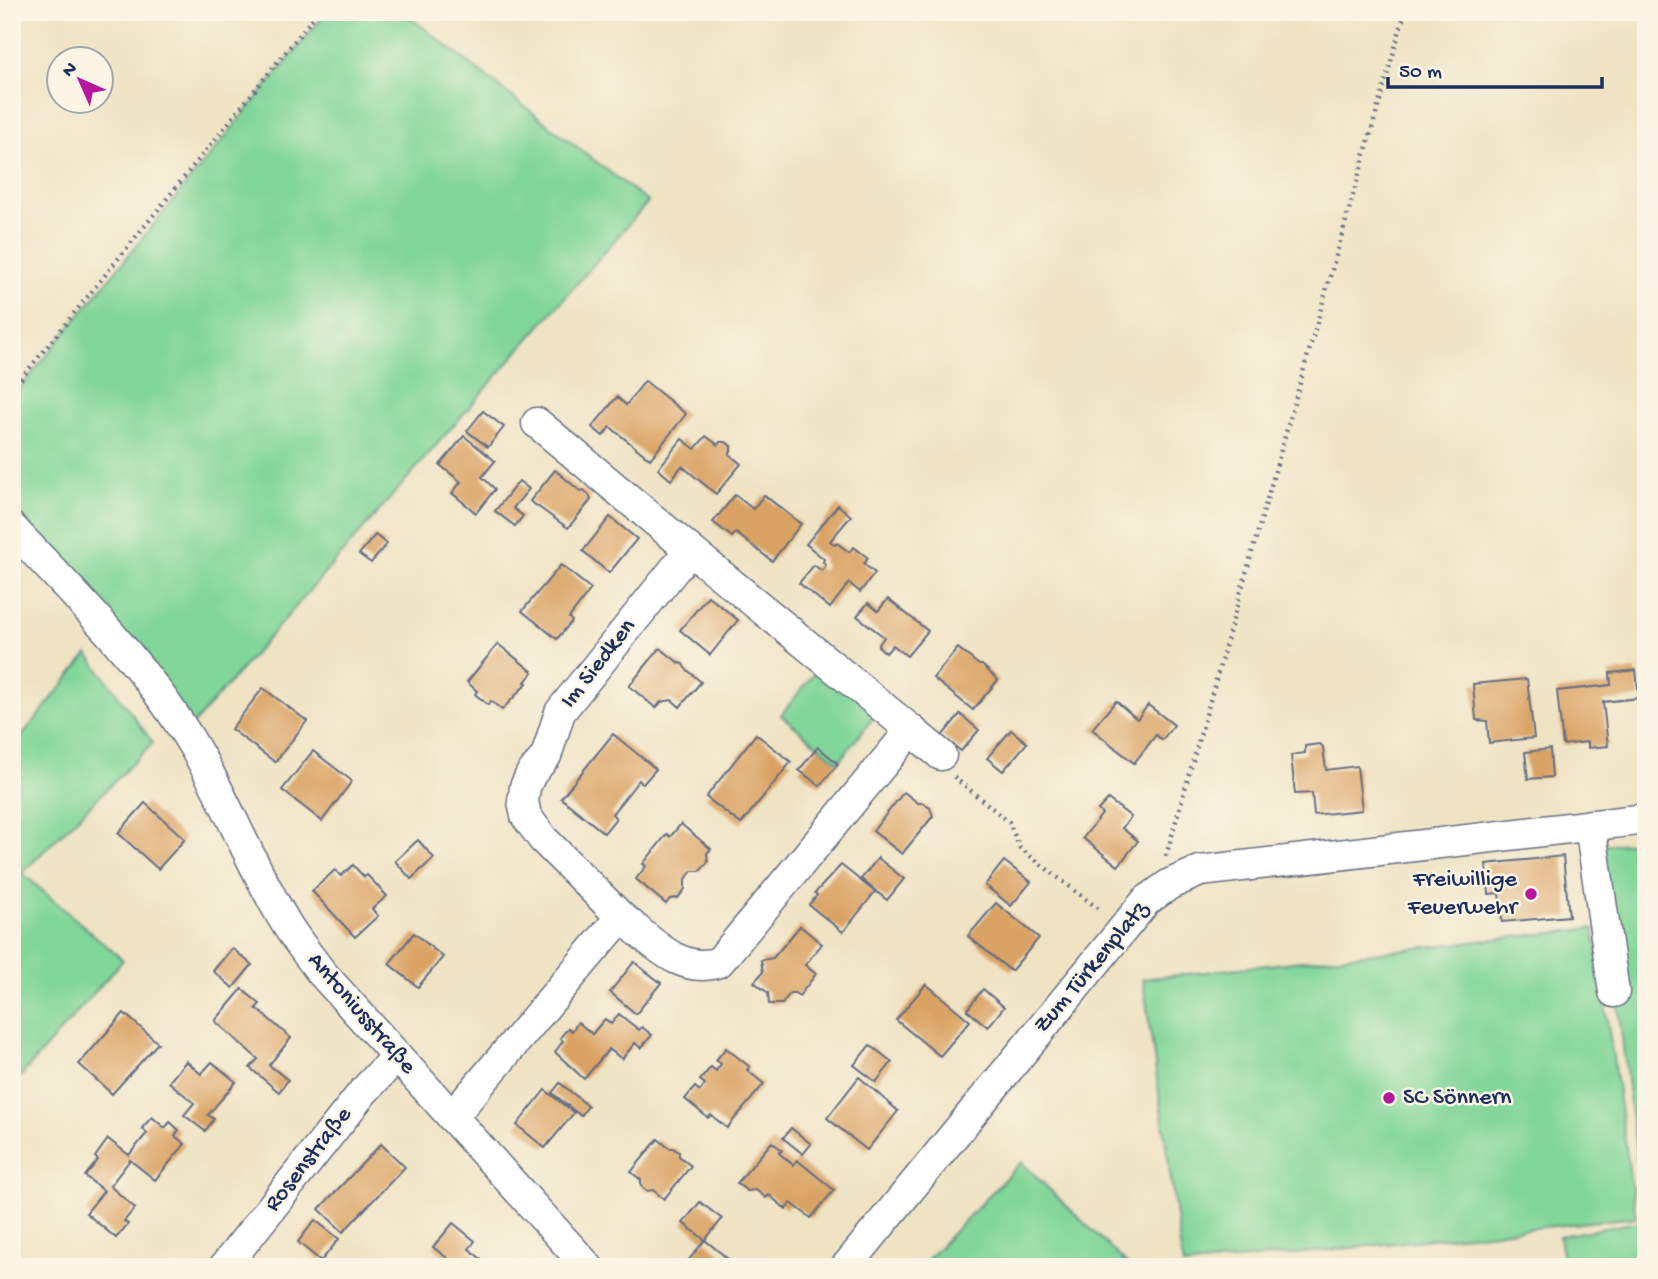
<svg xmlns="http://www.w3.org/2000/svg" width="1658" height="1279" font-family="'Gochi Hand',sans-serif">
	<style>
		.green { fill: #81d699; stroke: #4e827c; stroke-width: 2 }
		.building { fill: #daa363 }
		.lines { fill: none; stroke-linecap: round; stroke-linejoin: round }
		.minor-casing { stroke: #656e82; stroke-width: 33 }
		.path { stroke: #656e82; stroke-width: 4.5; stroke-dasharray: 2 5; stroke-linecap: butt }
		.minor { stroke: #fff; stroke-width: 30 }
		.poi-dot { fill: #b5179e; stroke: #fcf5e5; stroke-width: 2.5 }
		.labels { text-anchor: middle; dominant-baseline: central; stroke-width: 5; stroke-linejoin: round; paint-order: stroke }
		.street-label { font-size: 24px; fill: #1b2f5e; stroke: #fcf5e5 }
		.poi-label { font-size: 24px; fill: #1b2f5e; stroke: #fcf5e5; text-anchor: end }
	</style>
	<rect width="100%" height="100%" fill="#fcf5e5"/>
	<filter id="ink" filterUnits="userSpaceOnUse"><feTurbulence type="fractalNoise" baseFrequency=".0143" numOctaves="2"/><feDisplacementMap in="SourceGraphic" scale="14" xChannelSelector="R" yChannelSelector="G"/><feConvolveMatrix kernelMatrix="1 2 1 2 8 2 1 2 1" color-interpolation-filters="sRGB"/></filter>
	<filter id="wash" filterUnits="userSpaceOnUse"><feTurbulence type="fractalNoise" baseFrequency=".00686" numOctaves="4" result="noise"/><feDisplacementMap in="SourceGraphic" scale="28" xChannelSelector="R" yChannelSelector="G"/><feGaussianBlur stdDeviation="1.57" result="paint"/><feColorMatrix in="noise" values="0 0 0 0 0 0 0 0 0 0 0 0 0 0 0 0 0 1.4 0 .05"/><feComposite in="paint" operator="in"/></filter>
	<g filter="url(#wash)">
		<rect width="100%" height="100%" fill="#efe3c4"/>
		<g class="green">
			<path d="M327,12H403L648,202L190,728L12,517V398Z"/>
			<path d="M88,654L153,743L22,873L123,960L12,1086V748Z"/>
			<path d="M821,665L878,712L838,762L781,715Z"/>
			<path d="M1646,841V1267H1564L1559,1236L1644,1221L1599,846Z"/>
			<path d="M1594,928L1636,1217L1183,1266L1143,979Z"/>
			<path d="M1021,1162L1130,1267H920Z"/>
		</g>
		<g id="blocks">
			<g class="building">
				<path d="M645,381L686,414L650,459L610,427L603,436L592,427L617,397L626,405Z"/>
				<path d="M483,411L504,427L488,447L467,431Z"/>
				<path d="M464,436L495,461L482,477L495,489L476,513L452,493L461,482L440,465Z"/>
				<path d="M706,436L718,445L720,442H726L731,446V452L729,454L741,464L716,494L682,466L671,480L658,469L682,439L695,449Z"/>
				<path d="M555,470L580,491L584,490L589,495L591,500L568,528L530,501Z"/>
				<path d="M519,481L529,489L513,508L523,516L515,526L495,511Z"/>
				<path d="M735,495L753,509L764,495L801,524L772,561L736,533L732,537L713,522Z"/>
				<path d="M838,505L851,516L830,541L835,545L837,543L849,552L854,547L868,558L864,564L875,573L860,592L849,583L830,608L799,583L814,565L822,571L826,565L823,562L824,559L806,544Z"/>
				<path d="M610,517L637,539L609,573L583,551Z"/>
				<path d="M375,535L387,544L371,563L359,554Z"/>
				<path d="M561,565L591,589L569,618L572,621L557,639L522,611Z"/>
				<path d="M708,596L738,620L710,655L680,630Z"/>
				<path d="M888,599L928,631L907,656L893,645L886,653L878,646L884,637L857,616L868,603L878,611Z"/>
				<path d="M498,644L533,672L525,682L527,683L502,710L491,701L488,705L475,694L477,691L467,682Z"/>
				<path d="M660,648L679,663L683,664L685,668L701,682L680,707L672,700L661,702L656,708L629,686Z"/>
				<path d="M958,648L979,665H982L998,680L973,710L933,678Z"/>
				<path d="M1636,670L1639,698L1603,702L1608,746L1588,748V742L1563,745L1557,691L1611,685L1610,673Z"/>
				<path d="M1527,679L1534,738L1489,743L1487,721L1476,720L1473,684Z"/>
				<path d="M263,688L307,721L275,762L231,729Z"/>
				<path d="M1116,701L1137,719L1148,705L1174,725L1162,740L1156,735L1134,763L1092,729Z"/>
				<path d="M960,714L979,730L961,751L942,736Z"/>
				<path d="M1011,730L1027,743L1003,771L987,758Z"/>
				<path d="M613,734L656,769L643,784L639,780L612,814L616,818L604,833L561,798Z"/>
				<path d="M756,734L791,762L741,824L706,797Z"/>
				<path d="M1320,744L1323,747L1326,770L1357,766L1362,810L1314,815L1312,793L1295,794L1291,755L1305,753V746Z"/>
				<path d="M818,747L838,764L820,786L799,770Z"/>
				<path d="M1550,749L1552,777L1528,779L1525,752Z"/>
				<path d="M313,751L352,781L322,821L282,790Z"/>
				<path d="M904,792L918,803H923L930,808L933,816L902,854L873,831Z"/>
				<path d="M1108,799L1131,817L1122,828L1138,841L1118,866L1083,838L1102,814L1098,810Z"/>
				<path d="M145,803L185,839L158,869L118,833Z"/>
				<path d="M681,824L711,849L707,853L708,862L700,871H692L688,876L685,881V889L678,898L670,899L666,904L636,879L646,866L643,864L667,834L670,837Z"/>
				<path d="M418,840L434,858L411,879L395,861Z"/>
				<path d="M1563,856L1569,916L1502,922L1499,893L1489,894L1486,864Z"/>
				<path d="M878,858L904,879L887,900L861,879Z"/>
				<path d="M1004,861L1031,882L1011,906L985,885Z"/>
				<path d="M353,865L364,877L367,875L387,896L372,909L378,916L355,937L312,891L335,870L341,876Z"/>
				<path d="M841,865L875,892L843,932L809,905L817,895L815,893Z"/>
				<path d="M996,903L1039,938L1011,971L968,936Z"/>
				<path d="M800,926L822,944L805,965L816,974L799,996L795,993H790L782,1004H769L768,993L754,982L763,972L761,960L773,958Z"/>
				<path d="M414,933L443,957L418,987L389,964Z"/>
				<path d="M232,948L252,965L233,988L213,971Z"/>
				<path d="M634,962L661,983L636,1014L610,992Z"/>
				<path d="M926,984L970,1021L940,1056L896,1020Z"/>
				<path d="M242,989L260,1004L256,1008L291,1038L269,1065L288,1080L279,1092L250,1068L258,1059L215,1021Z"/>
				<path d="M983,989L1004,1007L988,1027L967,1010Z"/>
				<path d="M124,1013L158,1043L112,1094L79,1064Z"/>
				<path d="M619,1014L639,1030L642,1027L652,1035L641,1048L635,1043L622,1059L609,1049L584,1079L555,1052L563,1041L560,1038L568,1028L572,1031L578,1022L592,1034L605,1019L611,1024Z"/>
				<path d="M870,1045L892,1062L876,1082L854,1065Z"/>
				<path d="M726,1048L750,1067L747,1070L764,1084L727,1128L711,1115L708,1118L685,1099L695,1087L700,1091L705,1084L700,1080L711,1067L716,1071L721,1064L716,1060Z"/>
				<path d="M186,1061L201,1074L212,1062L236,1082L208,1115L214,1119L205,1131L184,1115L194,1103L169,1082Z"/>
				<path d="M859,1077L898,1111L867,1150L827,1118Z"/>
				<path d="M560,1083L588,1106L581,1116L552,1093Z"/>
				<path d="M545,1090L574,1113L545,1148L517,1125Z"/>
				<path d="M152,1117L165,1128L170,1122L179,1130L175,1136L185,1144L155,1180L130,1160L110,1186L135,1208L124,1221L128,1224L116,1238L86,1213L104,1191L85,1176L98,1160L95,1157L108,1139L129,1155L147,1133L142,1128Z"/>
				<path d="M791,1128L811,1144L803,1154L783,1138Z"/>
				<path d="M658,1139L669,1148H673L679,1152V1156L691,1166L664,1199L653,1190L647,1191L641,1186V1180L631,1172Z"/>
				<path d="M772,1142L782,1150L779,1153L793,1165L797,1160L834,1190L811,1218L791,1203L786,1209L769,1195L766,1198L756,1190L747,1191L737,1183Z"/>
				<path d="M381,1144L405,1167L343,1232L319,1209Z"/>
				<path d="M700,1202L722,1219L705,1240L738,1267H683L705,1240L683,1223Z"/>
				<path d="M315,1220L339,1239L321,1261L298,1242Z"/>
				<path d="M453,1223L475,1241L469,1249L491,1267H440L447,1258L433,1247Z"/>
			</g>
		</g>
	</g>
	<g filter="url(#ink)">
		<use href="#blocks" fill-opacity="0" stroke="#656e82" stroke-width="2"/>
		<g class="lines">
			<defs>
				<g id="minor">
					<path d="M537,423L690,550"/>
					<path d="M12,528C73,593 137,656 185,732C224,793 249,863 287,925C297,941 310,957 321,972L588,1267"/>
					<path d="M911,730L941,755"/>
					<path d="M1590,825L1614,992"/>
					<path d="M452,1117L621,917C650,939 680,976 719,962L911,730L690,550L560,712L546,756L531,774L525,787L523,801L526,816L543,839L621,917"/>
					<path d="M224,1267L363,1092L397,1056"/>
					<path d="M846,1267L1146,901L1170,884L1200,871L1646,819"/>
				</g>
			</defs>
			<use href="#minor" class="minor-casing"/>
			<g class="path">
				<path d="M12,390L318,12"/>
				<path d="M954,777L1009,822L1020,848L1101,911"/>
				<path d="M1166,856L1405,12"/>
			</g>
			<use href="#minor" class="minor"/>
		</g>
	</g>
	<g class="poi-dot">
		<circle cx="1531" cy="894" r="7"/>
		<circle cx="1389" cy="1098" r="7"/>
	</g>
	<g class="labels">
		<g class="street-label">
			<text transform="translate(599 664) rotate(-52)">Im Siedken</text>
			<text transform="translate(1092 968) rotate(-50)">Zum Türkenplatz</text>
			<text transform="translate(361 1014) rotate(49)">Antoniusstraße</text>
			<text transform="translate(309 1160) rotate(-52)">Rosenstraße</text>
		</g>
		<g class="poi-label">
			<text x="1517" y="880">Freiwillige<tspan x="1517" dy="28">Feuerwehr</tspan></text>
			<text x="1403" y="1098" text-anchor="start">SC Sönnern</text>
		</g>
	</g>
	<rect width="1658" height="1279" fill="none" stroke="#fcf5e5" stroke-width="42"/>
	<g transform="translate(80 80) rotate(315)"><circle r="33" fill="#fcf5e5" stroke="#a2a6af" stroke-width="2"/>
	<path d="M0-5L12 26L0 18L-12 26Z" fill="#b5179e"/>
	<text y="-10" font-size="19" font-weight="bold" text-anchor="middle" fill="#1b2f5e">N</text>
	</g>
	<path d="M1388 77v10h214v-10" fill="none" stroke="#1b2f5e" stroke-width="3.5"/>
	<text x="1399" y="77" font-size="21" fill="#1b2f5e" stroke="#fcf5e5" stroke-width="5" paint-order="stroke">50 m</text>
</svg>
